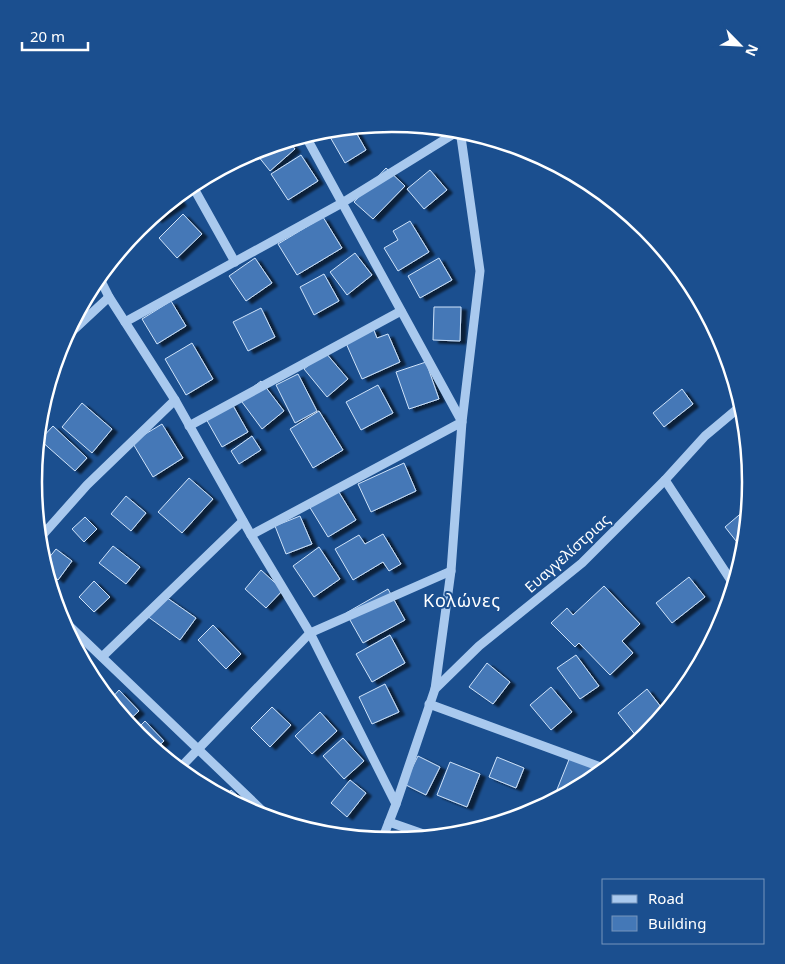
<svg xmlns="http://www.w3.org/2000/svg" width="785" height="964" font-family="'Noto Sans',sans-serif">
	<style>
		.building { fill: #4478b7; stroke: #cfe3fa; filter: url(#shadow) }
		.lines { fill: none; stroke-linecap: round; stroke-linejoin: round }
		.minor { stroke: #a9c9ee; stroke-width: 9 }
		.labels { text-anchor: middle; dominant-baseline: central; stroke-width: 4; stroke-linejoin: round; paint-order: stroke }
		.street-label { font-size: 15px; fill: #fff; stroke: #1b4f8f }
		.quarter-label { font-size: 18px; letter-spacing: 1px; fill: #fff; stroke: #1b4f8f }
		.rim { fill: none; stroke: #fff; stroke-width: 2.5 }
	</style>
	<defs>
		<filter id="shadow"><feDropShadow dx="5.5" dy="3" stdDeviation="1" flood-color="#0009"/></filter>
	</defs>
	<rect width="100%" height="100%" fill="#1b4f8f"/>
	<g class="building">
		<path d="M353,127L366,150L345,163L326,130Z"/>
		<path d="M288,141L295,149L270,171L254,151Z"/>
		<path d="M301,155L318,181L288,200L271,174Z"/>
		<path d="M386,168L405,186L373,219L354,202Z"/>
		<path d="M430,170L447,190L424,209L407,189Z"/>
		<path d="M177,197L181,203L156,220L154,216Z"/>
		<path d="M183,214L202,234L177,258L159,238Z"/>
		<path d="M323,217L342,248L297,275L278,244Z"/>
		<path d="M410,221L429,252L398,271L384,248L398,240L393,231Z"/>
		<path d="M355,253L372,275L347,295L330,272Z"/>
		<path d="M255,258L272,283L246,301L229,276Z"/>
		<path d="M439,258L452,280L420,298L408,276Z"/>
		<path d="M324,274L339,301L314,315L300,287Z"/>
		<path d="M171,301L186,326L157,344L142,319Z"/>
		<path d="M434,307H461L460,341L433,340Z"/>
		<path d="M261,308L275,337L248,351L233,322Z"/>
		<path d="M373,328L377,338L388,334L400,362L362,379L345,341Z"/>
		<path d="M192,343L213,379L186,395L165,359Z"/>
		<path d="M325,352L348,379L327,397L304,369Z"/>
		<path d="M426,362L439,399L409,409L396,372Z"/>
		<path d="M298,374L317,411L295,423L276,385Z"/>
		<path d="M261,381L284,411L262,429L239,398Z"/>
		<path d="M378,385L393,413L361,430L346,402Z"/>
		<path d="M682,389L693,404L664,427L653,413Z"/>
		<path d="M231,402L248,432L222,447L205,417Z"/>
		<path d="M82,403L112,429L92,453L62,427Z"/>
		<path d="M319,411L343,450L313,468L290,429Z"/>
		<path d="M162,424L183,458L153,477L132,442Z"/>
		<path d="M53,426L87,458L75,471L40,440Z"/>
		<path d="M252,436L261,450L239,464L231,451Z"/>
		<path d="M404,463L416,491L371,512L358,484Z"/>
		<path d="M189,478L213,499L182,533L158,512Z"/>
		<path d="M337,489L356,520L328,537L309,506Z"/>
		<path d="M126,496L146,513L131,531L111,514Z"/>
		<path d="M745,510L748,513L744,551L725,527Z"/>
		<path d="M300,516L312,544L286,554L275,526Z"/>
		<path d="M85,517L97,529L84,542L72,529Z"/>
		<path d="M383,534L401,564L389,571L383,562L353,580L335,549L359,535L365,544Z"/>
		<path d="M113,546L140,567L126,584L99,563Z"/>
		<path d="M319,547L340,579L314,597L293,566Z"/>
		<path d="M56,549L72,561L58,580L46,570L44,564Z"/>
		<path d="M261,570L283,590L266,608L245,589Z"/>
		<path d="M689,577L705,597L672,623L656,603Z"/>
		<path d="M94,581L110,597L94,612L79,597Z"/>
		<path d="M604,586L640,624L622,641L633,653L610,675L579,643L575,647L551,623L567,608L573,615Z"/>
		<path d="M388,589L405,620L363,643L346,613Z"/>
		<path d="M163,595L196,618L180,640L147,616Z"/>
		<path d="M213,625L241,654L226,669L198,640Z"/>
		<path d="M390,635L405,663L372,682L356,654Z"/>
		<path d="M576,655L599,686L580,699L557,668Z"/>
		<path d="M487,663L510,682L493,704L469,687Z"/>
		<path d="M385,684L399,712L372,724L359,697Z"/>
		<path d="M551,687L572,712L551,730L530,705Z"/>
		<path d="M647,689L665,712L640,741L618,713Z"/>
		<path d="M119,690L139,711L127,722L110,700Z"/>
		<path d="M272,707L291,725L270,747L251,728Z"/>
		<path d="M320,712L337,731L312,754L295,736Z"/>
		<path d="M145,721L164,741L155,749L135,731Z"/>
		<path d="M343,738L364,761L344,779L323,756Z"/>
		<path d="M418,756L440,767L426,795L404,784Z"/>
		<path d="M497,757L524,768L516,788L489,777Z"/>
		<path d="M570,757L603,771L592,780L552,802Z"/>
		<path d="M450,762L480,774L467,807L437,795Z"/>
		<path d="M350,780L366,793L347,817L331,803Z"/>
		<path d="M231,790L245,802L242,806L226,798Z"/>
	</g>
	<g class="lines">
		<g class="minor">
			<path d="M192,185L235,262"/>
			<path d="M99,277L109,297L175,400L251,535L310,633L396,804"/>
			<path d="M125,322L342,203L460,130"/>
			<path d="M65,338L109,297"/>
			<path d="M189,426L401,311"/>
			<path d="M665,480L734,585"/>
			<path d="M251,535L462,422L305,135"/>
			<path d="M39,539L87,485L175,400"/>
			<path d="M60,617L270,818"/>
			<path d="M102,657L243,521"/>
			<path d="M435,689L451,571L462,422L480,271L460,130"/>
			<path d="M429,704L606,769"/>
			<path d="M179,769L310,633L451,571"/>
			<path d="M389,822L432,837"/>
			<path d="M382,840L396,804L435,689L479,646L582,563L665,480L705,436L742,405"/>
		</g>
	</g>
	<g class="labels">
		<g class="street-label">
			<text transform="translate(567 553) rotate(-42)">Ευαγγελίστριας</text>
		</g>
		<g class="quarter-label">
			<text x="462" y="600">Κολώνες</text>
		</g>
	</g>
	<path d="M0 0H785V964H0ZM42 482a350 350 0 1 1 700 0a350 350 0 1 1-700 0Z" fill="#1b4f8f" fill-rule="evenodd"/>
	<path class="rim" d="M42 482a350 350 0 1 1 700 0a350 350 0 1 1-700 0Z"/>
	<rect x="602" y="879" width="162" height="65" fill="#1b4f8f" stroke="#7695bc"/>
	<rect x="612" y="895" width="25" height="8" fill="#a9c9ee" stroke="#7695bc"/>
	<text x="648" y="904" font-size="15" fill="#ffffff">Road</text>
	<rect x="612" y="916" width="25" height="15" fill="#4478b7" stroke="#7695bc"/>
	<text x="648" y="929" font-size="15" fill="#ffffff">Building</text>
	<g transform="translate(740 45) rotate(114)" stroke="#1b4f8f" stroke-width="4" paint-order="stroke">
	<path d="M0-4L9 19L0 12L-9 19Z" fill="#ffffff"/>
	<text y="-8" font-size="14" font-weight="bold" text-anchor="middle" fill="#ffffff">N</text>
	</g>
	<path d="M22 42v8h66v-8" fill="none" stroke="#ffffff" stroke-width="2.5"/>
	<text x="30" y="42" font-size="15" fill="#ffffff" stroke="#1b4f8f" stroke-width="4" paint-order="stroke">20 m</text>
</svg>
